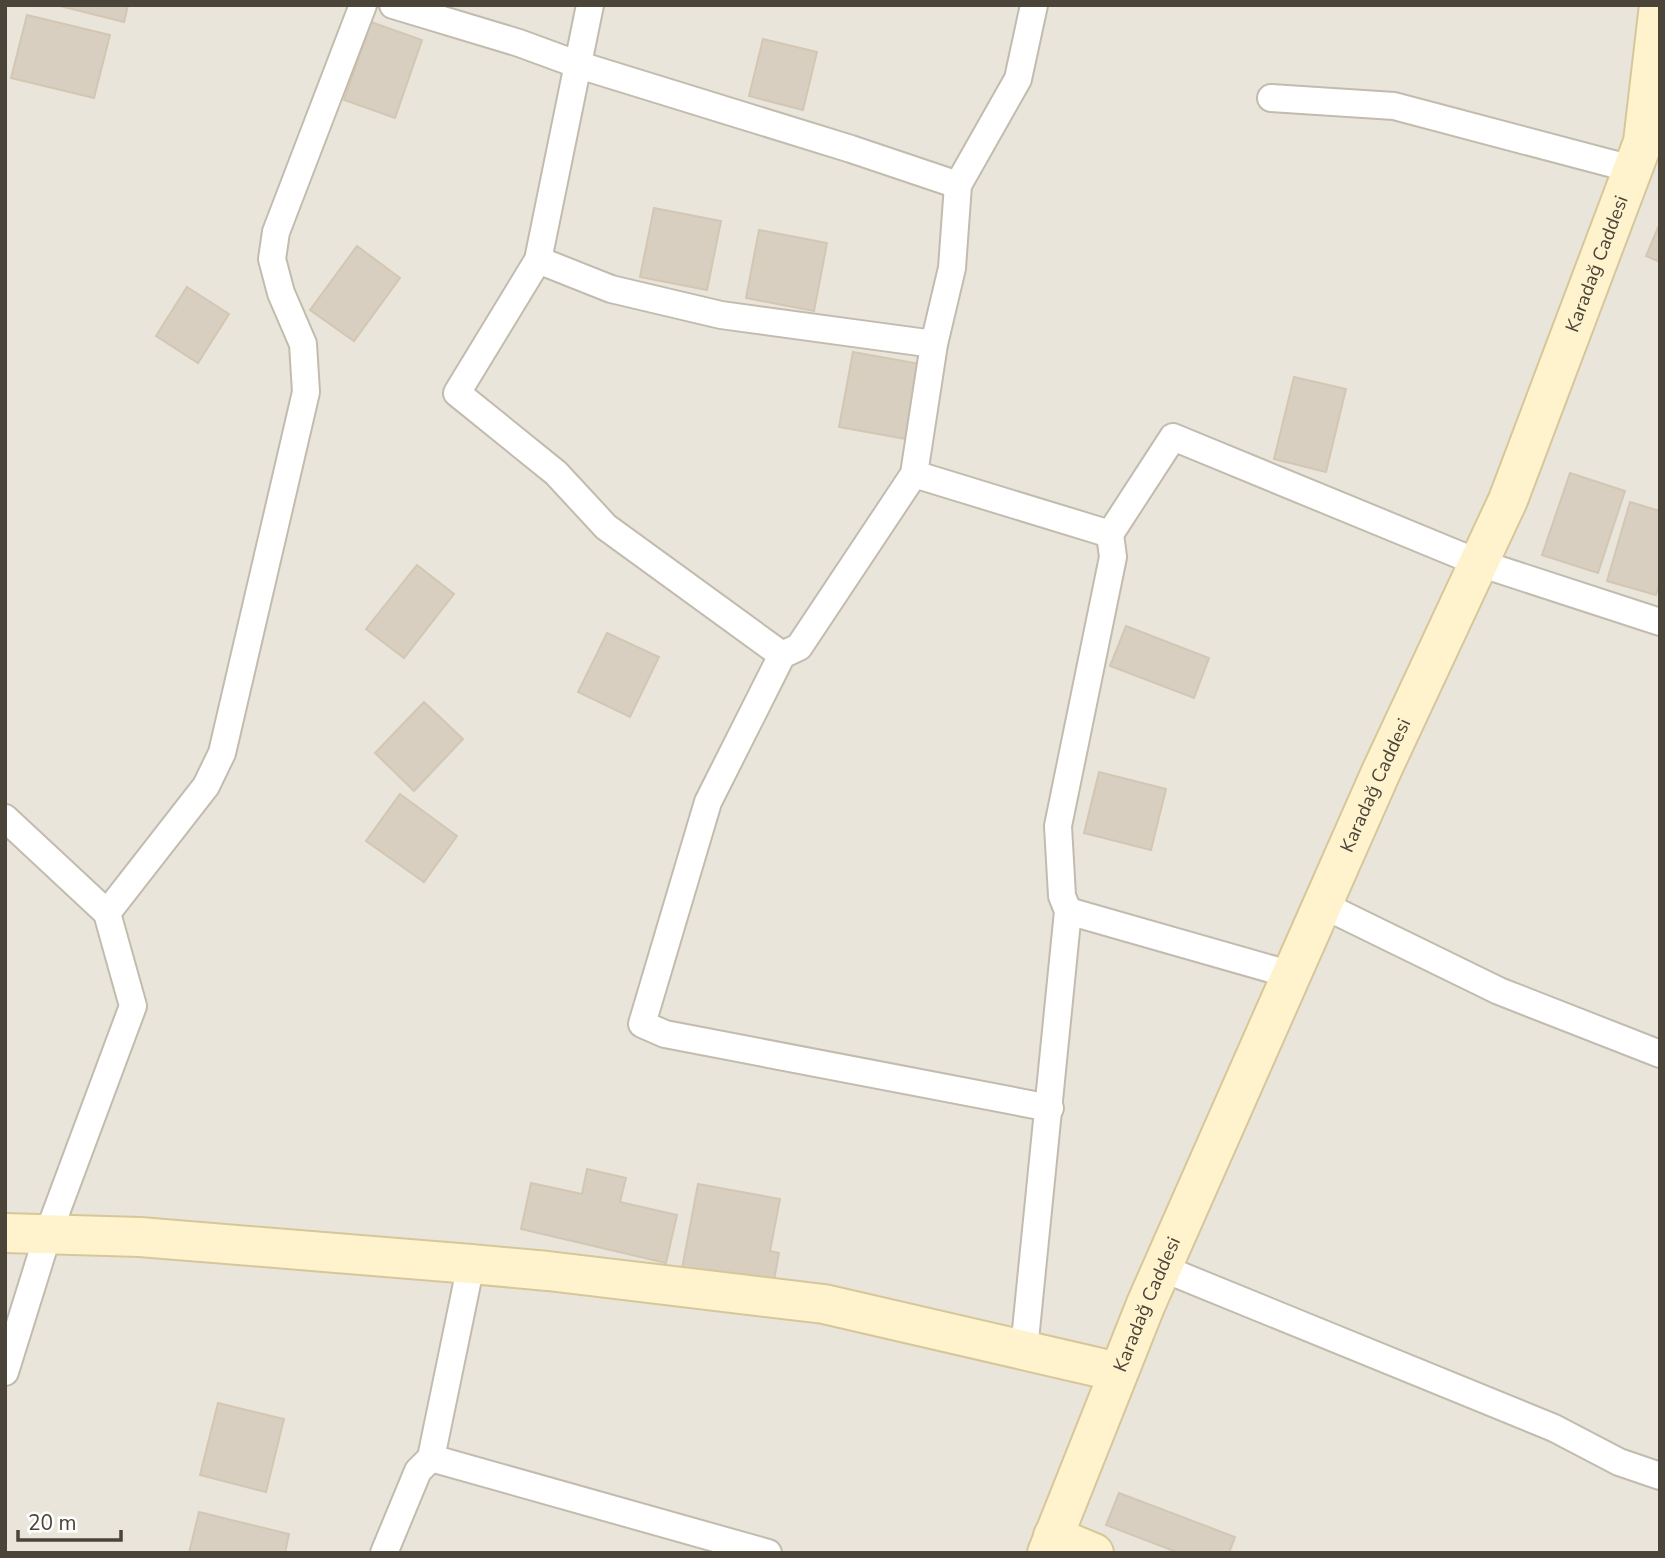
<svg xmlns="http://www.w3.org/2000/svg" width="1665" height="1558" font-family="'Nunito Sans',sans-serif">
	<style>
		.residential { fill: #eae5da }
		.building { fill: #d8cfc1; stroke: #d3c7b4; stroke-width: 2 }
		.lines { fill: none; stroke-linecap: round; stroke-linejoin: round }
		.street-casing { stroke: #c2bbae; stroke-width: 30 }
		.secondary-casing { stroke: #d6c79b; stroke-width: 42 }
		.street { stroke: #fff; stroke-width: 26 }
		.secondary { stroke: #fff3cd; stroke-width: 38 }
		.labels { text-anchor: middle; dominant-baseline: central; stroke-width: 6; stroke-linejoin: round; paint-order: stroke }
		.street-label { font-size: 19px; fill: #4b4439; stroke: #fff }
	</style>
	<rect width="100%" height="100%" fill="#f6f3ec"/>
	<rect class="residential" x="5" y="5" width="1655" height="1548"/>
	<g class="building">
		<path d="M56,5H128L124,22Z"/>
		<path d="M27,15L110,35L94,98L11,78Z"/>
		<path d="M371,22L422,40L395,118L344,100Z"/>
		<path d="M763,39L817,52L803,110L749,96Z"/>
		<path d="M654,208L721,221L707,290L640,277Z"/>
		<path d="M1660,223V262L1646,256Z"/>
		<path d="M759,230L827,243L814,311L746,298Z"/>
		<path d="M357,246L400,278L354,341L310,310Z"/>
		<path d="M187,287L229,314L198,363L156,336Z"/>
		<path d="M853,352L920,364L906,439L839,427Z"/>
		<path d="M1294,377L1346,389L1326,472L1274,459Z"/>
		<path d="M1570,473L1625,491L1598,573L1542,555Z"/>
		<path d="M1630,502L1660,511V581L1656,595L1607,581Z"/>
		<path d="M417,565L454,594L404,658L366,629Z"/>
		<path d="M1126,626L1209,658L1194,698L1110,666Z"/>
		<path d="M607,633L659,657L630,717L578,692Z"/>
		<path d="M424,702L463,739L414,791L375,753Z"/>
		<path d="M1099,772L1166,789L1151,850L1084,833Z"/>
		<path d="M400,794L457,836L424,882L366,841Z"/>
		<path d="M587,1169L626,1178L620,1202L677,1215L666,1263L521,1229L531,1183L582,1194Z"/>
		<path d="M698,1184L780,1199L770,1251L779,1253L772,1291L681,1274Z"/>
		<path d="M218,1403L284,1419L266,1492L200,1475Z"/>
		<path d="M1119,1493L1235,1537L1229,1553H1179L1106,1525Z"/>
		<path d="M199,1512L289,1534L285,1553H189Z"/>
	</g>
	<g class="lines">
		<defs>
			<g id="street">
				<path d="M393,5L519,43L579,65L851,149L958,185"/>
				<path d="M590,5L538,260L457,393L556,473L606,527L782,655"/>
				<path d="M1034,5L1018,79L958,185L952,268L934,344L914,474L799,647L782,655L708,802L642,1024L665,1034L1050,1108"/>
				<path d="M1271,98L1394,106L1632,169"/>
				<path d="M538,260L611,289L721,315L934,344"/>
				<path d="M914,474L1110,534"/>
				<path d="M5,818L107,913L133,1006L48,1234L5,1372"/>
				<path d="M1323,905L1499,991L1660,1054"/>
				<path d="M1068,911L1292,975"/>
				<path d="M107,913L206,786L222,753L306,392L303,344L281,293L272,259L276,232L363,5"/>
				<path d="M1162,1268L1554,1428L1619,1462L1660,1476"/>
				<path d="M1024,1350L1068,911L1062,896L1058,826L1113,557L1110,534L1173,437L1479,563L1660,622"/>
				<path d="M431,1458L768,1553"/>
				<path d="M384,1553L418,1471L431,1458L471,1264"/>
			</g>
			<g id="secondary">
				<path d="M5,1233L140,1237L471,1264L548,1271L824,1304L1118,1372"/>
				<path d="M1053,1536L1094,1553"/>
				<path id="s1" d="M1047,1553L1146,1304L1381,772L1508,500L1643,142L1659,5"/>
			</g>
		</defs>
		<use href="#street" class="street-casing"/>
		<use href="#secondary" class="secondary-casing"/>
		<use href="#street" class="street"/>
		<use href="#secondary" class="secondary"/>
	</g>
	<g class="labels">
		<g class="street-label">
			<text stroke="none"><textPath href="#s1" startOffset="1402">Karadağ Caddesi</textPath></text>
			<text stroke="none"><textPath href="#s1" startOffset="835">Karadağ Caddesi</textPath></text>
			<text stroke="none"><textPath href="#s1" startOffset="268">Karadağ Caddesi</textPath></text>
		</g>
	</g>
	<rect width="1665" height="1558" fill="none" stroke="#4b4439" stroke-width="14"/>
	<path d="M18 1530v10h103v-10" fill="none" stroke="#4b4439" stroke-width="3.5"/>
	<text x="28" y="1530" font-size="21" fill="#4b4439" stroke="#ffffff" stroke-width="5" paint-order="stroke">20 m</text>
</svg>
